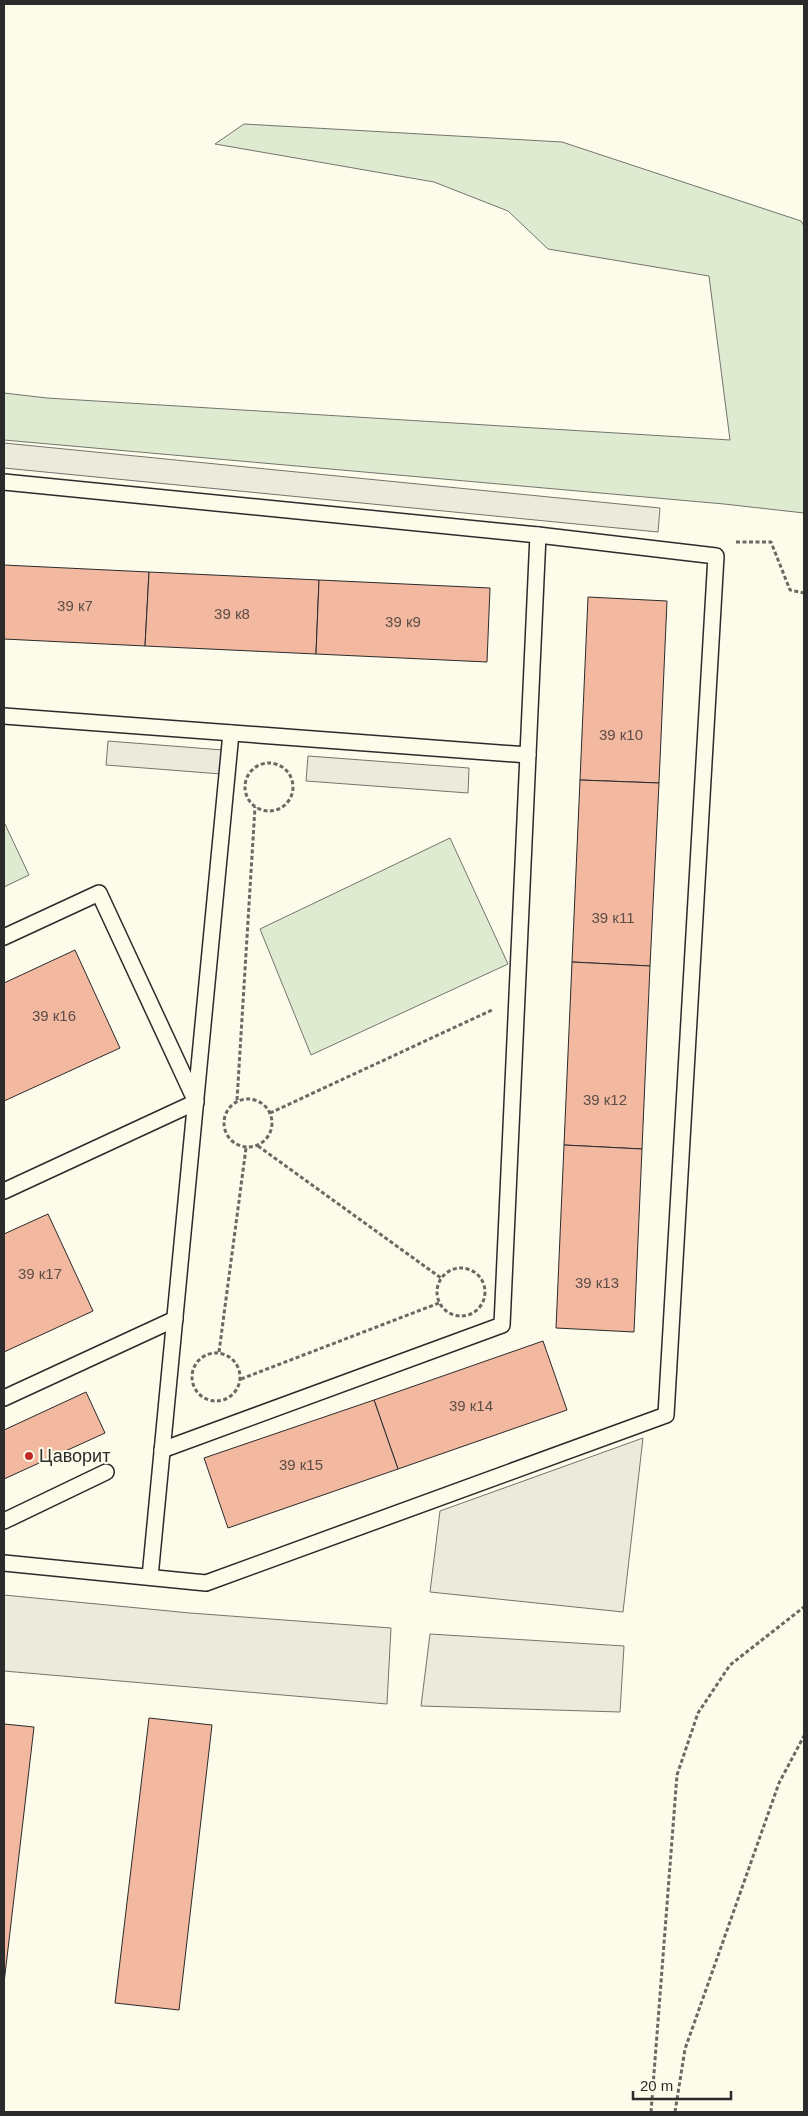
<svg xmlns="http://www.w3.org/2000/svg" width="808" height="2116" font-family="Arial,sans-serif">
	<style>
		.green { fill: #deebd1; stroke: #74746e }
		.parking { fill: #eceadb; stroke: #74746e }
		.building { fill: #f2b8a0; stroke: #2b2b2b }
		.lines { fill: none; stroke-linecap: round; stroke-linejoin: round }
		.service-casing { stroke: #2b2b2b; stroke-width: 18 }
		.path { stroke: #6a6964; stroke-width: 3; stroke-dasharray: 4 2.5; stroke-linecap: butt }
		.service { stroke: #fdfbea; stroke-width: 15 }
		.poi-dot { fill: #c62828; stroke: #fdfbea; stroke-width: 2 }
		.labels { text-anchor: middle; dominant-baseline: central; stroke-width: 4; stroke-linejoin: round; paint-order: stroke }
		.number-label { font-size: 15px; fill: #5d4e48 }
		.poi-label { font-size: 18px; fill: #2b2b2b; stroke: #fdfbea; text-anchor: start }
	</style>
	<rect width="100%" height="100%" fill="#fdfbea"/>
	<g class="green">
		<path d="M244,124L562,142L801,221L804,226V513L724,504L4,440V393L47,398L730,440L709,276L548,249L508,211L434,182L215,144Z"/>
		<path d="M4,822L29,875L4,887Z"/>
		<path d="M450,838L508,964L311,1055L260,929Z"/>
	</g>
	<g class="parking">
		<path d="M4,443L660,508L658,532L4,468Z"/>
		<path d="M108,741L223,750L221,774L106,765Z"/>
		<path d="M308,756L469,768L468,793L306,781Z"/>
		<path d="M643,1438L623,1612L430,1592L440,1511Z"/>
		<path d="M4,1595L190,1613L391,1628L387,1704L4,1671Z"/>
		<path d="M430,1634L624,1646L620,1712L421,1706Z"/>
	</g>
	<g class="building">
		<path d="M4,565L149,572L145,646L4,639Z"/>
		<path d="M149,572L319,580L316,654L145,646Z"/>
		<path d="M319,580L490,588L487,662L316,654Z"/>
		<path d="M588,597L667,601L659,783L580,780Z"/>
		<path d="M580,780L659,783L650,966L572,962Z"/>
		<path d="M75,950L120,1048L4,1101V983Z"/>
		<path d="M572,962L650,966L642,1149L564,1145Z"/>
		<path d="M564,1145L642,1149L634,1332L556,1328Z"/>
		<path d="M48,1214L93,1311L4,1352V1234Z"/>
		<path d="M543,1341L567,1410L398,1469L374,1400Z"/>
		<path d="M86,1392L105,1433L4,1479V1430Z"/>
		<path d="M374,1400L398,1469L228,1528L204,1458Z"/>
		<path d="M149,1718L212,1725L179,2010L115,2003Z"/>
		<path d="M4,1724L34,1727L4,1983Z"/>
	</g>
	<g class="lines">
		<defs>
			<g id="service">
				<path d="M4,482L538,535L716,556L666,1415L206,1583L4,1563"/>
				<path d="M4,716L528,755"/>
				<path d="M4,937L99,893L196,1102L4,1191"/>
				<path d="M4,1398L175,1319"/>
				<path d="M162,1450L502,1325L538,535"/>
				<path d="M4,1521L106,1472"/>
				<path d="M150,1577L231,733"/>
			</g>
		</defs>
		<use href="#service" class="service-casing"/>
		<g class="path">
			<path d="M736,542H771L790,590L804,593"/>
			<circle cx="269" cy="787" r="24"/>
			<circle cx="248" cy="1123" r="24"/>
			<path d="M237,1100L255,807"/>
			<path d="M270,1113L492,1010"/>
			<path d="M258,1146L441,1278"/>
			<circle cx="461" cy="1292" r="24"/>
			<path d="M219,1352L246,1148"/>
			<circle cx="216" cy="1377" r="24"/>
			<path d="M241,1379L439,1303"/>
			<path d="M651,2112L677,1775L698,1713L730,1665L804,1607"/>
			<path d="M675,2112L685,2049L779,1783L804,1736"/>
		</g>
		<use href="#service" class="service"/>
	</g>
	<circle class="poi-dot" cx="29" cy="1456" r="5"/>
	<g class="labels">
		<g class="number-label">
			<text x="75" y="605">39 к7</text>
			<text x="232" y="613">39 к8</text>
			<text x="403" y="621">39 к9</text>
			<text x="621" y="734">39 к10</text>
			<text x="613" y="917">39 к11</text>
			<text x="54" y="1015">39 к16</text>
			<text x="605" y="1099">39 к12</text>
			<text x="40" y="1273">39 к17</text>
			<text x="597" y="1282">39 к13</text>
			<text x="471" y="1405">39 к14</text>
			<text x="301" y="1464">39 к15</text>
		</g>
		<g class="poi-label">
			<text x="39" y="1456">Цаворит</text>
		</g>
	</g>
	<rect width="808" height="2116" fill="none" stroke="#2b2b2b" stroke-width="10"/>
	<path d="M633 2091v8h98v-8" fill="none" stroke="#2b2b2b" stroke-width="2.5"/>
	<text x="640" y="2091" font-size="15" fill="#2b2b2b" stroke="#fdfbea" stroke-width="4" paint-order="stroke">20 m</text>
</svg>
